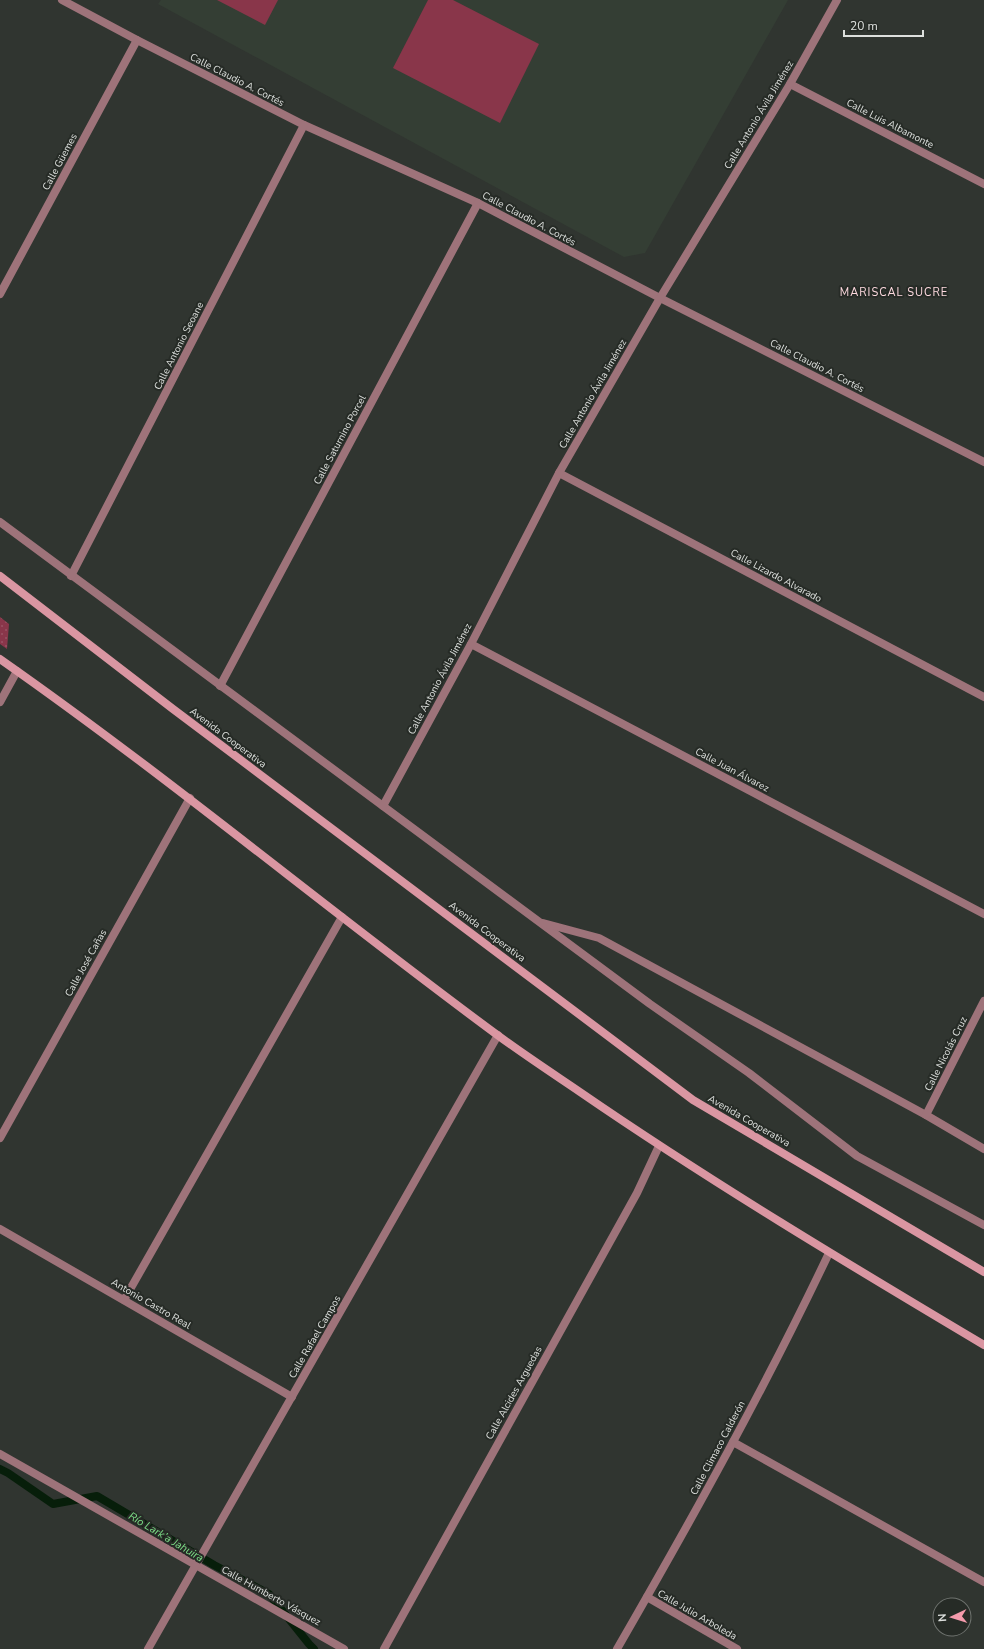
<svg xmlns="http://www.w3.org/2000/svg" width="984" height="1649" font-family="'Nunito Sans',sans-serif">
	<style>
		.built { fill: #343e34 }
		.grass { fill: url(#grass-dots) }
		.pitch { fill: #89364a }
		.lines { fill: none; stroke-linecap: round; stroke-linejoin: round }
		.stream { stroke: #071e0a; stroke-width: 8 }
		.street { stroke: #9e737a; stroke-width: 8 }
		.secondary { stroke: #da96a2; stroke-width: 8 }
		.labels { text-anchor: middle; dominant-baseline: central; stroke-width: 4; stroke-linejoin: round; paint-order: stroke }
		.street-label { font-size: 10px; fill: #dde0dd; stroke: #262b26 }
		.neighbourhood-label { font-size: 11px; letter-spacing: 1px; fill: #fdd9df; stroke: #262b26 }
		.water-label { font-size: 11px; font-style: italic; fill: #7dde87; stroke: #262b26 }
	</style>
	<defs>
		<pattern id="grass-dots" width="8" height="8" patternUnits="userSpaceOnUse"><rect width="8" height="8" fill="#89364a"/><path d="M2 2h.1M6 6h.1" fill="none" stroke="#995364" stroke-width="1.8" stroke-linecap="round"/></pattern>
	</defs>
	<rect width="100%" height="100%" fill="#303530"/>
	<path class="built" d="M161,0H788L645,253L624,257L158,4Z"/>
	<path class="grass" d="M0,617L9,624L7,649L0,644Z"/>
	<g class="pitch">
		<path d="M217,0H278L265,25Z"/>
		<path d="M428,0H453L539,44L500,123L393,68Z"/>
	</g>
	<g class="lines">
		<path class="stream" d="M0,1469L8,1473L53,1504L97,1496L214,1565L269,1594L309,1644L314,1649"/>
		<g class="street">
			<path d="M62,0L137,40L304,125L478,203L660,298L984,462"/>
			<path d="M790,84L984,184"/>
			<path d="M0,294L137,40"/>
			<path d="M559,473L984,697"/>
			<path d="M0,522L650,1004L749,1073L857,1156L984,1225"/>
			<path d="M71,576L304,125"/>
			<path d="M471,644L984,914"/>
			<path d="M220,686L478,203"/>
			<path d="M0,702L17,671"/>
			<path d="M383,806L471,644L559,473L660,298L790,84L837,0"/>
			<path d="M543,923L599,938L926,1115L984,1149"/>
			<path d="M926,1115L984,1001"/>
			<path d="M0,1138L190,798"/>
			<path d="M0,1229L292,1397"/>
			<path d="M124,1300L342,917"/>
			<path d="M733,1442L984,1582"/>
			<path d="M0,1454L344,1649"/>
			<path d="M647,1597L737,1649"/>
			<path d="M148,1649L498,1035"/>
			<path d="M384,1649L637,1193L659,1146"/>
			<path d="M617,1649C692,1519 765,1388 829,1253"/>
		</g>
		<g class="secondary">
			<path d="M0,576L173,709L693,1100L984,1272"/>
			<path d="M0,659C170,778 329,911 496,1034C523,1054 552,1073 580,1092C711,1182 848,1264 984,1345"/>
		</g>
	</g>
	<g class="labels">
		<g class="street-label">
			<text transform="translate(237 80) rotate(27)">Calle Claudio A. Cortés</text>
			<text transform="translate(759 115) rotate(-59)">Calle Antonio Ávila Jiménez</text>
			<text transform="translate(890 124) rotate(27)">Calle Luis Albamonte</text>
			<text transform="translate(60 162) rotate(-62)">Calle Güemes</text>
			<text transform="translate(529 219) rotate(28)">Calle Claudio A. Cortés</text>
			<text transform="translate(179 346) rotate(-63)">Calle Antonio Seoane</text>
			<text transform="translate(817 366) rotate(27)">Calle Claudio A. Cortés</text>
			<text transform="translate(593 394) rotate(-60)">Calle Antonio Ávila Jiménez</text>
			<text transform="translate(340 440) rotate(-62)">Calle Saturnino Porcel</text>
			<text transform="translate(776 576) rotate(28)">Calle Lizardo Alvarado</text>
			<text transform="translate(440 679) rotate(-62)">Calle Antonio Ávila Jiménez</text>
			<text transform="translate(228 738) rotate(37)">Avenida Cooperativa</text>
			<text transform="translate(732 770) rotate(28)">Calle Juan Álvarez</text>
			<text transform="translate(487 932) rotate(37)">Avenida Cooperativa</text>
			<text transform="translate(86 963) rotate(-61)">Calle José Cañas</text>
			<text transform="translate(946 1054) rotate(-63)">Calle Nicolás Cruz</text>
			<text transform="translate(749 1121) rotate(30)">Avenida Cooperativa</text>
			<text transform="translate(151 1304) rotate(30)">Antonio Castro Real</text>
			<text transform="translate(315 1337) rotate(-60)">Calle Rafael Campos</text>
			<text transform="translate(514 1393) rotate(-61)">Calle Alcides Arguedas</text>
			<text transform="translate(718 1448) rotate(-62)">Calle Climaco Calderón</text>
			<text transform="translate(271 1596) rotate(29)">Calle Humberto Vásquez</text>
			<text transform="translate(697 1615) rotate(30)">Calle Julio Arboleda</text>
		</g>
		<g class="neighbourhood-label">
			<text x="894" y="292">MARISCAL SUCRE</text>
		</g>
		<g class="water-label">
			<text transform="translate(166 1537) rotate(31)">Río Lark’a Jahuira</text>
		</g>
	</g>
	<g transform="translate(952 1617) rotate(266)"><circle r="19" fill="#262b26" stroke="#6f736f"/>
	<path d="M0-3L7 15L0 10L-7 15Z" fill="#f39aab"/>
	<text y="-6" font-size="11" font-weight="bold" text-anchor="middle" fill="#dde0dd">N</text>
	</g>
	<path d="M844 30v6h79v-6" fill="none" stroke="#dde0dd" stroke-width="2"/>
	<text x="850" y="30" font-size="12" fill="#dde0dd" stroke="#262b26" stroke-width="3" paint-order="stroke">20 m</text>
</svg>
